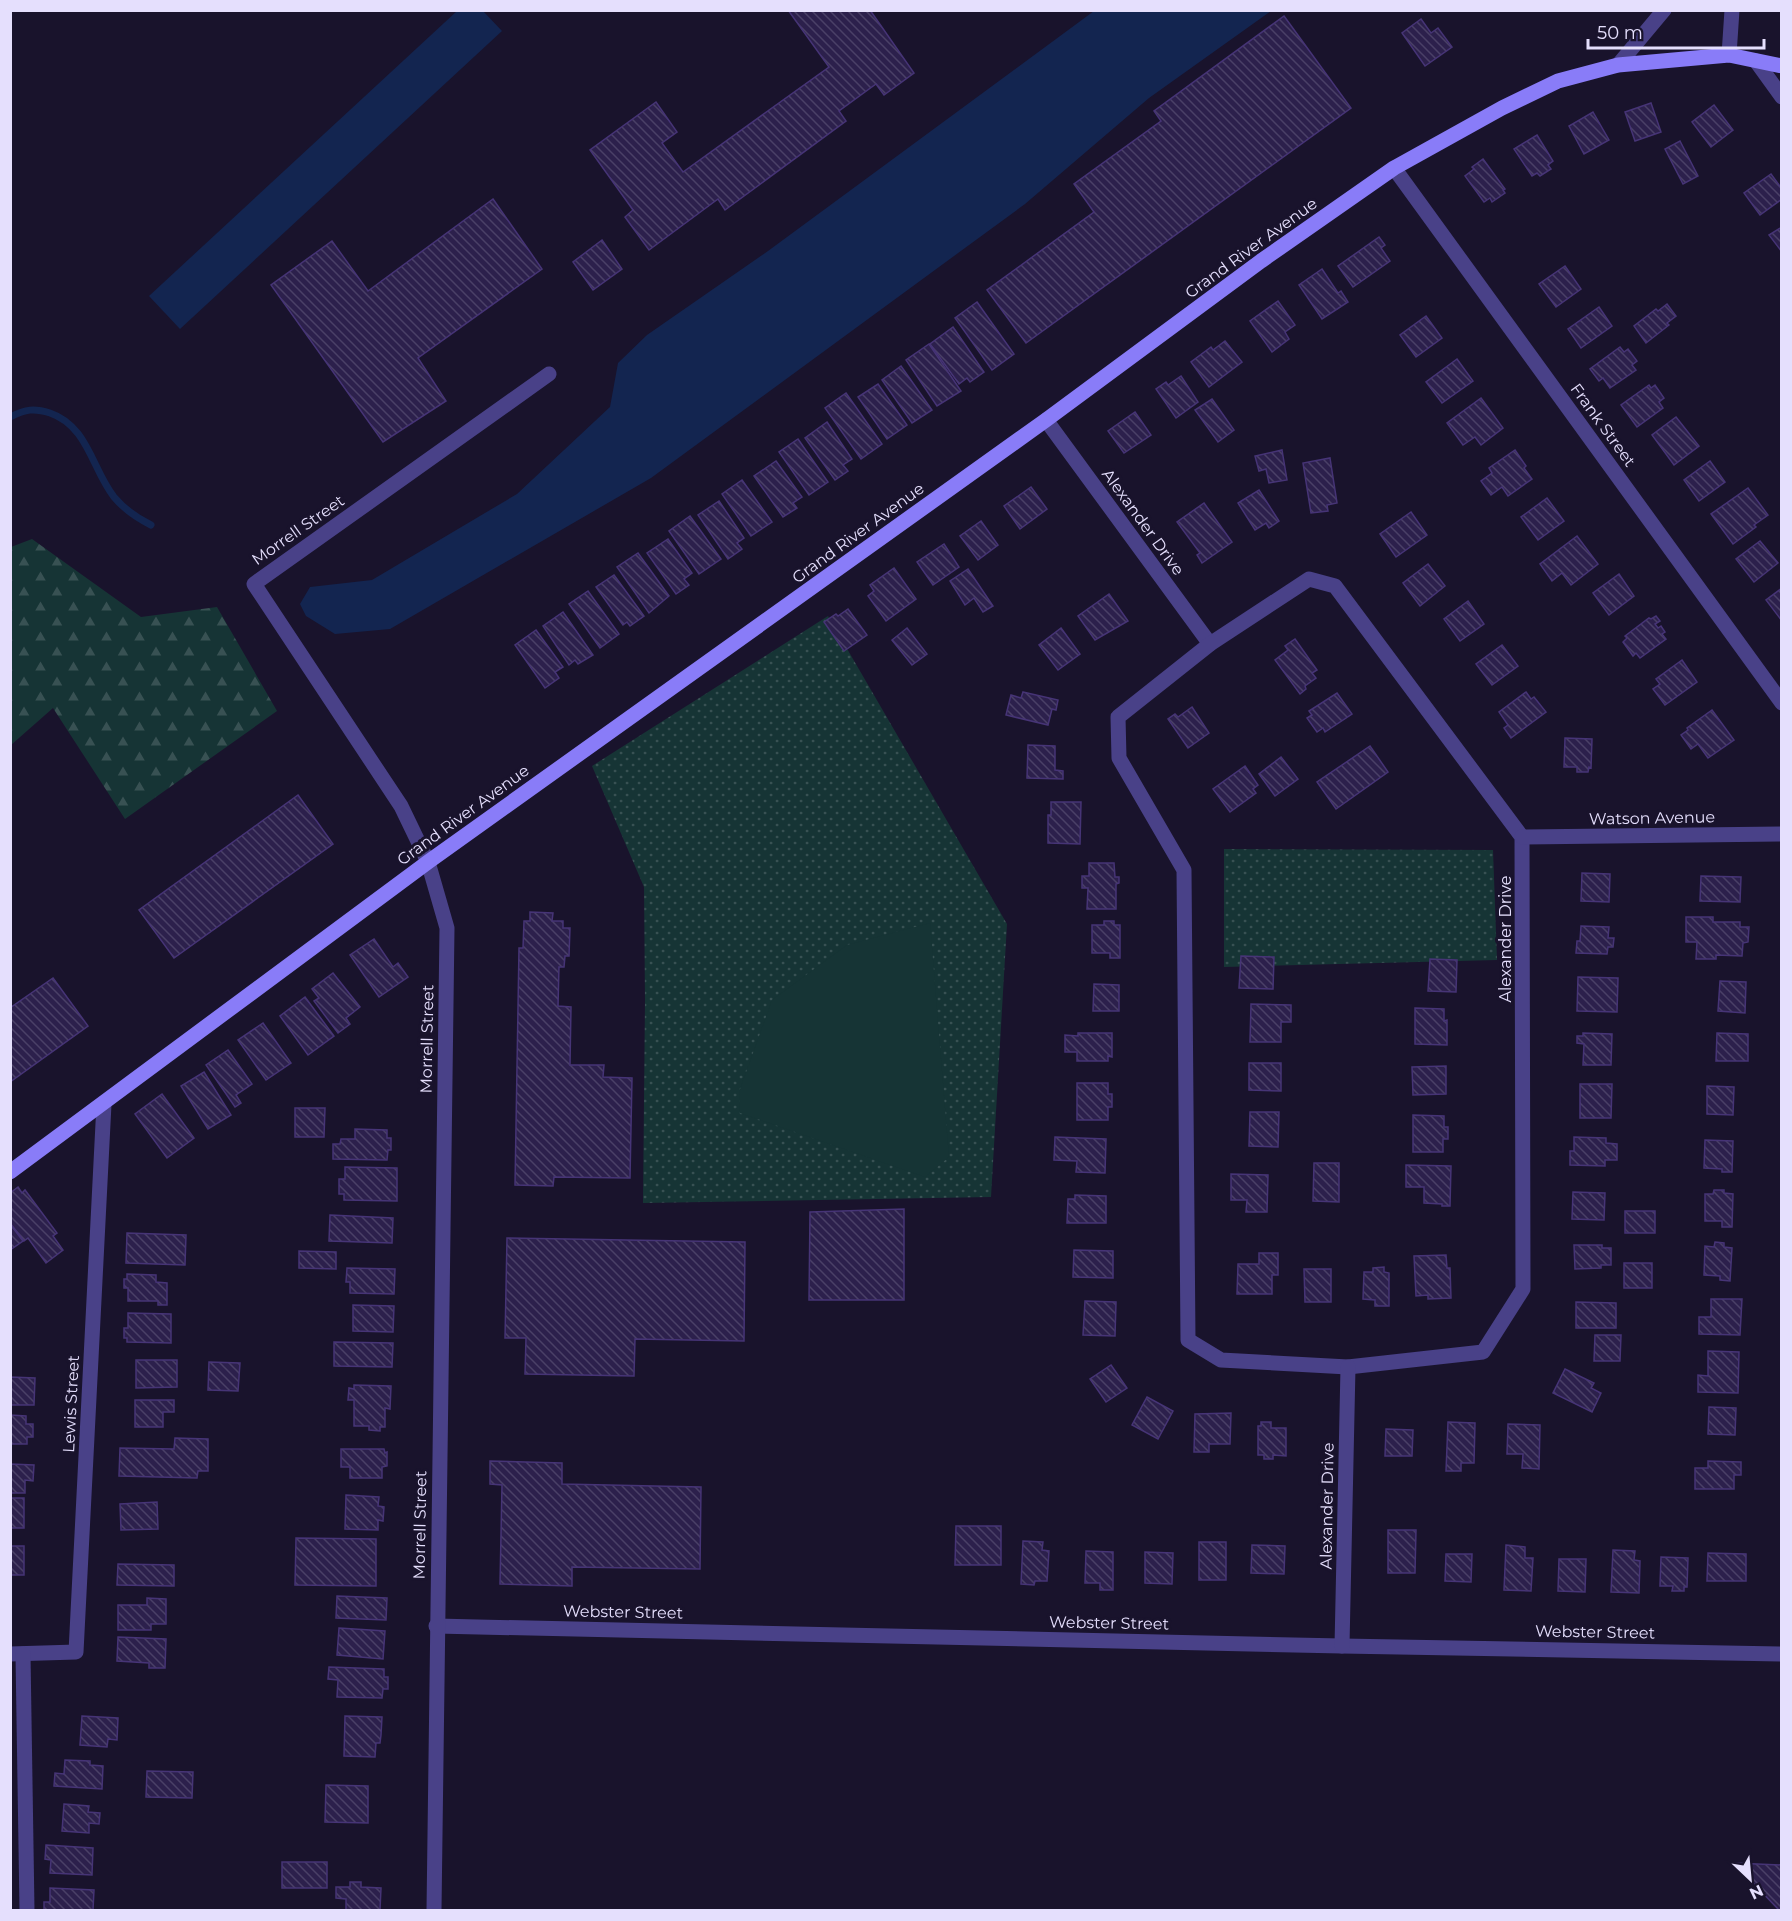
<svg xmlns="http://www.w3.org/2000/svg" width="1792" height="1921" font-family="Montserrat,sans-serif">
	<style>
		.green { fill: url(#green-dots) }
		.forest { fill: url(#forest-firs) }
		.pitch { fill: #163435 }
		.water { fill: #132550 }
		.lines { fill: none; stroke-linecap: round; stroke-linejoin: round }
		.stream { stroke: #132550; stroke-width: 7 }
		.building { fill: url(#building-back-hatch); stroke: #463476; stroke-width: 1.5 }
		.street { stroke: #494188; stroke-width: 15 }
		.secondary { stroke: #897cf8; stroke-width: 15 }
		.labels { text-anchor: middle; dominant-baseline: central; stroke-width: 6; stroke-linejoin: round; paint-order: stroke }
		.street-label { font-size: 16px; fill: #e5dffd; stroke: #19132c }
	</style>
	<defs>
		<pattern id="green-dots" width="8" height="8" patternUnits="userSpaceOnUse" patternTransform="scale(1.5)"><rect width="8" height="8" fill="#163435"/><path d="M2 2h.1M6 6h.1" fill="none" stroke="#385153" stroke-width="1.8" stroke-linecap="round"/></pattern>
		<pattern id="forest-firs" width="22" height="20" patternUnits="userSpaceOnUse" patternTransform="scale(1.5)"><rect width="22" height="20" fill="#163435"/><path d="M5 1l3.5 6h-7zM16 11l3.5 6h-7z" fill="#385153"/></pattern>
		<pattern id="building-back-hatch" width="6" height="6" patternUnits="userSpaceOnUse" patternTransform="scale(1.5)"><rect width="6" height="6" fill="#2c204c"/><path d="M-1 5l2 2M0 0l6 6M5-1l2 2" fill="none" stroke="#4a4067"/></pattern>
	</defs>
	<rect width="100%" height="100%" fill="#19132c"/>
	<g class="green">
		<path d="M828,616L1007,924L991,1197L643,1203L645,1000L644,887L592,766Z"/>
		<path d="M1224,849L1493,850L1497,960L1224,967Z"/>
	</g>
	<path class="forest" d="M32,539L141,617L217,607L277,711L125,819L53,708L11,745V547Z"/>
	<path class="pitch" d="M930,923L949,1157L925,1177L740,1113L739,1092L772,1000L847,945Z"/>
	<g class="water">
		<path d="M457,11H483L502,31L180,329L149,296Z"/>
		<path d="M1094,11H1271L1149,98L1025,204L651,478L390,629L335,634L306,616L300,604L310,587L372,580L517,494L610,407L618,363L647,335L768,251Z"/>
	</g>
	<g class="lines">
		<path class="stream" d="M10,417C26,409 34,408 50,413C88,426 92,469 114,497C124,509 137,518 151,525"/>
	</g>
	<g class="building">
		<path d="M788,10H870L914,73L884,95L876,84L839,111L846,121L725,210L718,199L649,250L625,217L633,210L590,150L656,102L677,132L662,143L683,172L829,67Z"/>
		<path d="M1284,16L1351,108L1026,343L987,290L1094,212L1074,184L1161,121L1154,111Z"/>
		<path d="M1421,19L1431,33L1438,28L1452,47L1425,66L1402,33Z"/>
		<path d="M1651,103L1661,132L1635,141L1625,112Z"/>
		<path d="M1714,105L1733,130L1711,147L1692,122Z"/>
		<path d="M1593,112L1609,140L1584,154L1569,126Z"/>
		<path d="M1537,135L1553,161L1548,165L1551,169L1540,176L1537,173L1532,176L1514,149Z"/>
		<path d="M1680,141L1698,176L1683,184L1665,149Z"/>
		<path d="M1483,159L1505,189L1503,190L1505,193L1492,202L1490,198L1484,202L1465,176L1474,169L1472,167Z"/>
		<path d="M1771,174L1782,189V199L1760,215L1744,193Z"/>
		<path d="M493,199L542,269L418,358L446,401L383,442L271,285L332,241L368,291Z"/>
		<path d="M1782,227V252L1769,235Z"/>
		<path d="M1379,237L1385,245L1381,248L1390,261L1353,287L1338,266Z"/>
		<path d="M602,240L622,269L593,290L573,262Z"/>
		<path d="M1565,266L1581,289L1556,307L1539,284Z"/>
		<path d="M1322,269L1338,293L1341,291L1348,302L1322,319L1299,285Z"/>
		<path d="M1278,301L1295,325L1285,332L1289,339L1272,352L1250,321Z"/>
		<path d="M977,302L1014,354L992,370L955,318Z"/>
		<path d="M1667,304L1676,316L1667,323L1669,325L1646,343L1634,326L1656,309L1658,311Z"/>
		<path d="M1599,307L1612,326L1581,348L1568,329Z"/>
		<path d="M1426,316L1442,338L1416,357L1400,335Z"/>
		<path d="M953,327L984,372L970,382L967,378L959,384L930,344Z"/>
		<path d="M1225,341L1242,362L1209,387L1191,362L1211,347L1213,350Z"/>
		<path d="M929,344L961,391L937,406L906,360Z"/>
		<path d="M1620,347L1624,352L1628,349L1637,361L1632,365L1636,370L1610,388L1603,378L1599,381L1590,369Z"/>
		<path d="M1457,359L1473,381L1442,403L1426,382Z"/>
		<path d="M901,366L932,410L912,423L882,380Z"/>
		<path d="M1181,376L1198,402L1176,418L1156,389L1166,382L1168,385Z"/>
		<path d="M878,384L907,425L887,439L858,397Z"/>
		<path d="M1649,385L1651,388L1655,385L1664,398L1659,402L1663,408L1637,427L1621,405Z"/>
		<path d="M846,393L882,444L861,459L825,408Z"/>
		<path d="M1481,398L1503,428L1481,445L1475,437L1463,445L1447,423Z"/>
		<path d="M1212,399L1234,430L1218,442L1195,410Z"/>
		<path d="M1135,412L1151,435L1124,453L1108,431Z"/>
		<path d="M1676,417L1699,446L1674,465L1652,435Z"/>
		<path d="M827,422L852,459L843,465L848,471L835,480L805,438Z"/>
		<path d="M798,439L828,482L809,495L779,452Z"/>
		<path d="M1282,450L1287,480L1269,483L1266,469L1259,471L1255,456Z"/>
		<path d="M1515,450L1526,466L1524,468L1532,479L1508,496L1502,487L1491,495L1481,481L1492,473L1489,468Z"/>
		<path d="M1330,458L1337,503L1327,505L1328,511L1311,513L1303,463Z"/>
		<path d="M776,461L802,497L793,503L797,508L783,517L754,476Z"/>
		<path d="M1710,461L1725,482L1699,501L1684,480Z"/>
		<path d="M742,480L772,522L751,536L722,494Z"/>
		<path d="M1031,487L1047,509L1020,529L1004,506Z"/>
		<path d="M1748,488L1768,515L1754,525L1756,527L1733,544L1711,514Z"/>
		<path d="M1259,490L1279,521L1269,528L1266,523L1255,530L1238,503Z"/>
		<path d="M1547,498L1564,521L1538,540L1521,517Z"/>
		<path d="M719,501L744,538L737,543L742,549L728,559L698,515Z"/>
		<path d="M1204,503L1232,542L1202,563L1197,555L1200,553L1177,522Z"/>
		<path d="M1411,512L1427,535L1396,557L1380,534Z"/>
		<path d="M690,516L721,559L699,574L669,531Z"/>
		<path d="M981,521L998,545L978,560L960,536Z"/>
		<path d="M1577,536L1598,564L1571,585L1562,573L1552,581L1540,564Z"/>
		<path d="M668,539L692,573L684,579L689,585L676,594L647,553Z"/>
		<path d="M1760,541L1778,563L1754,582L1736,559Z"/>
		<path d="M944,544L959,567L933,585L917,562Z"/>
		<path d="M638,553L669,596L649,613L617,567Z"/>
		<path d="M1428,564L1445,586L1420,606L1403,583Z"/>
		<path d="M894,568L916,599L886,621L868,596L874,591L870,585Z"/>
		<path d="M968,569L993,606L983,612L974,598L965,605L950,581Z"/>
		<path d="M1619,574L1634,596L1609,615L1593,593Z"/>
		<path d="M614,575L644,616L630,626L627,622L623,625L596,587Z"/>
		<path d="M1782,588V621L1766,600Z"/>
		<path d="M588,591L619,634L600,648L569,604Z"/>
		<path d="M1109,594L1128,621L1095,640L1078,616Z"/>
		<path d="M1468,601L1484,624L1460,641L1444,619Z"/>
		<path d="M848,609L867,635L844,651L824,622L836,614L838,616Z"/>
		<path d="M563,612L593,655L578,664L575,660L569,665L543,626Z"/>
		<path d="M1656,616L1660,621L1655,624L1658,628L1661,626L1665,632L1662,634L1666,639L1640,658L1636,653L1633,656L1623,642L1627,638L1625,636L1649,618L1651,619Z"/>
		<path d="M907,628L927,654L912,665L892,640Z"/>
		<path d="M1061,628L1080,654L1058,670L1039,645Z"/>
		<path d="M536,630L563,667L555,672L559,678L545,688L515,645Z"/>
		<path d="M1295,639L1317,670L1312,673L1316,678L1305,686L1306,689L1300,694L1275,660L1288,650L1285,646Z"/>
		<path d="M1502,645L1518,666L1492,685L1476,664Z"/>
		<path d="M1682,660L1697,682L1665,705L1653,689L1660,684L1656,679Z"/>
		<path d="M1023,692L1058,700L1056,710L1052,709L1048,725L1006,715L1011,695L1021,698Z"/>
		<path d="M1526,692L1531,699L1534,697L1546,712L1511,738L1504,728L1508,725L1499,712Z"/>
		<path d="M1337,693L1352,714L1325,732L1323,728L1317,732L1307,718L1312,715L1309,711Z"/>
		<path d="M1192,707L1209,733L1188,748L1168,719L1175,714L1178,717Z"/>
		<path d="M1712,710L1734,740L1708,758L1698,744L1691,749L1681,735L1688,730L1687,728Z"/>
		<path d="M1565,738L1592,739L1591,768L1589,767L1588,772H1577V767H1564Z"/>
		<path d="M1028,745L1055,746V770L1063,771V779L1027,778Z"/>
		<path d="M1370,746L1388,772L1336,809L1317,782Z"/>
		<path d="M1281,757L1298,779L1275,796L1259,774Z"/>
		<path d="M1245,766L1258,785L1253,789L1256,793L1230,812L1213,789Z"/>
		<path d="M298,795L333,844L174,958L139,910Z"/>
		<path d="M1051,802H1081L1080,844L1048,843V815H1051Z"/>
		<path d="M1089,863H1114L1115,877H1119V883L1116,884V909H1087L1088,888H1082V876H1089Z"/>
		<path d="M1582,873L1610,874L1609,902L1581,901Z"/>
		<path d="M1701,876L1741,877L1740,902L1700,901Z"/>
		<path d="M530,912L553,913L552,921H563V928H570L569,956H565L564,967H559L558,1006L571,1007L570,1065H604L603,1077L632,1078L630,1178L554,1177L553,1186L515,1185L519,948H523L524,921H530Z"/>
		<path d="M1686,917H1713V922H1740V927H1749L1748,942L1743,943L1742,956L1716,955V959H1696L1697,942H1686Z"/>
		<path d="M1104,921H1114V925H1120V958H1110V953H1092V925H1104Z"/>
		<path d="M1581,926L1609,927L1608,938H1614L1613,947H1608L1607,954L1576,953L1577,941H1580Z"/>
		<path d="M374,939L393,967L398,963L408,977L379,997L350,955Z"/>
		<path d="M1241,956L1274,957L1273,989L1239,988Z"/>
		<path d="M1430,959L1457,960L1456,992L1428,991Z"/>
		<path d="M333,973L360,1007L346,1018L350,1024L338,1033L314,1001L319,998L312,989Z"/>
		<path d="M1578,977L1618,978L1617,1012L1577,1011Z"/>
		<path d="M53,978L88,1026L10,1082V1008Z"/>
		<path d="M1720,981L1746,982L1745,1013L1718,1011Z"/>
		<path d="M1094,984L1119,985V1011H1093Z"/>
		<path d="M305,997L334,1036L308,1055L280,1016Z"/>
		<path d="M1251,1004L1291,1005V1022H1281V1042H1250Z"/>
		<path d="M1415,1008L1444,1009V1021L1447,1020V1045L1415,1044Z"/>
		<path d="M263,1023L291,1063L266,1080L238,1040Z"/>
		<path d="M1078,1033H1112V1057L1108,1056V1061H1077V1052H1065V1035L1078,1036Z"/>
		<path d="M1583,1033L1612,1034L1611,1065H1583L1584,1044L1577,1043V1036H1583Z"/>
		<path d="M1717,1033L1748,1034V1061H1716Z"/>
		<path d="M228,1050L252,1084L236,1095L241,1103L235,1107L206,1065Z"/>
		<path d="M1249,1063H1281V1091L1249,1090Z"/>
		<path d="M1446,1066V1094L1413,1095L1412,1067Z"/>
		<path d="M204,1072L231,1115L208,1129L181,1086Z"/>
		<path d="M1077,1083H1108V1094H1112V1107H1108V1120H1077Z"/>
		<path d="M1580,1084H1612L1611,1118H1580Z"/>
		<path d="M1707,1086L1734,1087L1733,1115L1707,1114Z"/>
		<path d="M162,1094L194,1138L167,1158L135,1114Z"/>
		<path d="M295,1108H325L324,1137H295Z"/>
		<path d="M1250,1112H1279L1278,1147L1249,1146Z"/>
		<path d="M1413,1115L1444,1116V1127H1448V1139H1443V1152H1413Z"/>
		<path d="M355,1129L387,1130V1138H391V1150H388L387,1160L333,1159V1144H340L341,1139H355Z"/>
		<path d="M1055,1137L1106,1139L1105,1173L1076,1172L1077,1161L1054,1160Z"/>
		<path d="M1574,1137L1606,1138V1143L1617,1144V1160H1605V1166L1570,1165V1151H1574Z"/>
		<path d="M1705,1140L1733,1141L1732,1172H1722V1169L1704,1168Z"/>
		<path d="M1314,1163H1339V1202L1313,1201Z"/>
		<path d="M1406,1165L1451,1166L1450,1206H1442V1204L1424,1203V1187H1406Z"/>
		<path d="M345,1167L397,1168V1201L344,1200V1194H339V1179H345Z"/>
		<path d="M1231,1174L1268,1175L1267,1212H1246L1247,1200H1231Z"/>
		<path d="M18,1187L22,1193L25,1190L57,1233L53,1236L63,1250L46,1263L28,1238L24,1241L10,1223V1193Z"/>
		<path d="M1714,1190H1724V1193L1733,1194L1732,1227H1722V1221H1705V1194H1713Z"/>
		<path d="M1573,1192L1605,1193L1604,1220L1572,1219Z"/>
		<path d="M1075,1195L1106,1196V1223H1067L1068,1199H1075Z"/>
		<path d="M904,1209V1300H809L810,1212Z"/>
		<rect x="1625" y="1211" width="30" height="22"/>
		<path d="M330,1215L393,1218L392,1243L329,1241Z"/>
		<path d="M10,1224L23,1241L10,1250Z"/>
		<path d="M127,1233L186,1235L185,1265L126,1263Z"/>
		<path d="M507,1238L745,1242L744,1341L635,1339L634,1376L525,1374L526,1338H505Z"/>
		<path d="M1715,1242L1724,1243V1247L1732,1248L1730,1281L1720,1280V1276L1704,1275L1705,1246L1714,1247Z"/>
		<path d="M1574,1245H1602V1248H1611V1265H1601V1268L1575,1269Z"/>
		<path d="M1074,1250L1113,1251V1278L1073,1277Z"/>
		<path d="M299,1251L336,1252V1269L299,1268Z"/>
		<path d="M1259,1253H1278V1275H1272V1294H1237L1238,1264H1259Z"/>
		<path d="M1446,1255L1447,1268H1450L1451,1298L1428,1299V1295L1416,1296L1414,1256Z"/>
		<rect x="1624" y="1263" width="28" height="25"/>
		<path d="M1384,1267V1272L1389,1273V1306H1375V1300L1363,1299L1364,1272H1373V1268Z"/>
		<path d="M347,1268L395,1269L394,1294L350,1293V1282H346Z"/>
		<path d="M1304,1269H1331V1302H1305Z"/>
		<path d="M127,1274L156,1275V1282L167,1283V1305H158V1301H128V1288H124V1279H127Z"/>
		<path d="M1711,1299H1742L1740,1335L1699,1334V1317H1711Z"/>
		<path d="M1085,1301L1116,1302L1115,1336L1083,1335Z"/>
		<path d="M1576,1302L1616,1303V1328H1576Z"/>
		<path d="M353,1305L394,1306L393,1332L353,1331Z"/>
		<path d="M128,1313L171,1314V1343L127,1342V1338H124V1328H128Z"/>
		<path d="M1595,1335H1621L1620,1361H1594Z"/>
		<path d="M334,1342L393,1343L392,1367L334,1366Z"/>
		<path d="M1708,1351L1739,1352L1738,1393L1698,1392V1375L1708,1376Z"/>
		<path d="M136,1360H177V1387L136,1388Z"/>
		<path d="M209,1362L240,1363L238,1391L208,1390Z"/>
		<path d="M1111,1365L1127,1388L1106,1402L1090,1379Z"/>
		<path d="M1565,1369L1594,1383L1591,1388L1601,1393L1592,1412L1553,1393Z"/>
		<path d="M10,1377L35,1378L34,1405H10Z"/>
		<path d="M354,1385L391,1386L390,1409L385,1408V1427H380V1431L369,1430V1426H354V1400H348L349,1388L354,1389Z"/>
		<path d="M1147,1397L1173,1411L1158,1439L1132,1425Z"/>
		<path d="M135,1400H174V1412H163V1427H135Z"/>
		<path d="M1709,1407L1736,1408L1735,1435L1708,1434Z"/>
		<path d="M1231,1413L1230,1444H1209V1452H1194L1195,1414Z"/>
		<path d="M10,1415L26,1416V1424H33V1437H27V1444H10Z"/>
		<path d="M1261,1422H1271V1428H1286V1456L1273,1455V1459H1264V1455H1258V1426H1261Z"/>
		<path d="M1448,1422L1475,1423L1474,1463H1461V1471H1446Z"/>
		<path d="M1508,1424L1540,1425L1539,1469L1522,1468L1523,1454H1507Z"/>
		<path d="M1386,1429L1413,1430L1412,1456H1385Z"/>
		<path d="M175,1438L208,1439V1471H198L197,1478L119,1476L120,1448L174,1449Z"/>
		<path d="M341,1449H384L385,1453L387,1452V1466L382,1467V1478H350V1467H341Z"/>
		<path d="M490,1461L562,1463V1484L701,1487L700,1569L572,1567V1586L500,1584L502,1485L490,1484Z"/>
		<path d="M1708,1461L1741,1462V1475H1734V1489H1695V1468H1708Z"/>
		<path d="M10,1464L34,1465L33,1481L25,1480V1493H10Z"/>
		<path d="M346,1495L379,1497L378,1506L384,1507L383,1521L378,1520V1530L345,1529Z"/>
		<rect x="10" y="1498" width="14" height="30"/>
		<path d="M157,1502L158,1529L121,1530L120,1504Z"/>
		<path d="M956,1526H1001V1565H955Z"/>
		<path d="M1388,1530H1416L1415,1573H1388Z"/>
		<path d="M296,1538L376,1539V1586L295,1585Z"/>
		<path d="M1023,1541L1043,1542L1042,1550L1049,1551L1047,1581H1035L1034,1585L1021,1584Z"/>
		<rect x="1199" y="1542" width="27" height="38"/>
		<path d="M1252,1545L1285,1546L1284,1574L1251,1573Z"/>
		<path d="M1506,1545L1525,1547V1558H1533L1531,1591L1504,1590Z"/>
		<rect x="10" y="1546" width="14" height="29"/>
		<path d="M1613,1550L1635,1551L1634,1560L1640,1561L1639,1593L1611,1592Z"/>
		<path d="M1086,1551L1113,1552V1590H1100V1583H1085Z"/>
		<path d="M1145,1552L1173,1553L1172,1584L1145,1583Z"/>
		<path d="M1708,1553L1746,1554V1581H1707Z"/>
		<path d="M1446,1554H1472L1471,1582L1445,1581Z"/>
		<path d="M1661,1557L1688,1558L1687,1587H1684V1591H1672L1673,1586H1660Z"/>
		<path d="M1559,1559H1586L1585,1592L1558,1591Z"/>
		<path d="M118,1564L174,1565V1586L117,1585Z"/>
		<path d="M337,1596L387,1598L386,1620L336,1618Z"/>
		<path d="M147,1598L166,1599V1624H151V1630H118V1605H147Z"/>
		<path d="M339,1628L385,1631L383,1659L337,1655Z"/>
		<path d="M118,1637L166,1639L165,1668H149V1663L117,1661Z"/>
		<path d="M329,1667L384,1669V1677H388V1689H383L382,1698L337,1697L338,1680L328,1679Z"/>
		<path d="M82,1716L118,1718L117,1740L108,1739L107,1747L80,1745Z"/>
		<path d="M345,1716L382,1717L381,1735L380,1743H376L375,1757L344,1756Z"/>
		<path d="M65,1760L90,1761V1765L103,1766L102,1789L54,1786L55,1773L64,1774Z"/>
		<path d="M147,1771L193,1772L192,1798L146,1797Z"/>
		<path d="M326,1785L368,1786V1823L325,1822Z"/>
		<path d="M64,1804L89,1806L88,1812L100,1813L99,1824L89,1823V1833L62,1831Z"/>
		<path d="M46,1845L93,1848L92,1875L50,1873L51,1860L45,1859Z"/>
		<rect x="282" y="1862" width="45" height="26"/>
		<path d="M1734,1863L1782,1865V1910H1779Z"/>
		<path d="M350,1882H361V1887L381,1888L380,1910H346V1899L336,1898V1887H350Z"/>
		<path d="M50,1888L94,1890L93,1910H44V1902H50Z"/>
	</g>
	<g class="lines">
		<g class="street">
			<path d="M1729,55L1732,10"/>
			<path d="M1756,61L1782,97"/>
			<path d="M1618,65L1664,10"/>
			<path d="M1394,168L1782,703"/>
			<path d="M1046,420L1210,644"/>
			<path d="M1309,579L1335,586L1522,837L1523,1289L1483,1352L1348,1367L1221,1360L1188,1340L1184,870L1119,758L1118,717L1210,644Z"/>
			<path d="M1522,837L1782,834"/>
			<path d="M436,1626L1342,1646L1782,1654"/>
			<path d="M1342,1646L1348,1367"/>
			<path d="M10,1654L76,1652L104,1104"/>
			<path d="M23,1654L27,1910"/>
			<path d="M434,1910L447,928L428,862L401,806L254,584L549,374"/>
		</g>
		<path class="secondary" d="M10,1172L428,862L1046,420L1261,261L1394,168L1502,108L1558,81L1618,65L1729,55L1782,66"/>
	</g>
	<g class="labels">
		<g class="street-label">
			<text transform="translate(1251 248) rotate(-36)">Grand River Avenue</text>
			<text transform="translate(1603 425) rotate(54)">Frank Street</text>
			<text transform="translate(1143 522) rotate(54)">Alexander Drive</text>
			<text transform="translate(298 530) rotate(-35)">Morrell Street</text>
			<text transform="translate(858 533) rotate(-36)">Grand River Avenue</text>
			<text transform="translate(463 815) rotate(-36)">Grand River Avenue</text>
			<text transform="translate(1652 818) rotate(-1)">Watson Avenue</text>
			<text transform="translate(1505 939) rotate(-90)">Alexander Drive</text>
			<text transform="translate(427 1039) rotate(-89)">Morrell Street</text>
			<text transform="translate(71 1404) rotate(-87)">Lewis Street</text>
			<text transform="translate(1327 1506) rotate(-89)">Alexander Drive</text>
			<text transform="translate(420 1525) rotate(-89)">Morrell Street</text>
			<text transform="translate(623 1612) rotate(1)">Webster Street</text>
			<text transform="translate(1109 1623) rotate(1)">Webster Street</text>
			<text transform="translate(1595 1632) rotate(1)">Webster Street</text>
		</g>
	</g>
	<rect width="1792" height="1921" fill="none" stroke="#e5dffd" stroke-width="24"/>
	<g transform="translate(1750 1879) rotate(154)" stroke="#19132c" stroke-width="4.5" paint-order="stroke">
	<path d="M0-4.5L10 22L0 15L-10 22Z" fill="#e5dffd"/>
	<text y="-9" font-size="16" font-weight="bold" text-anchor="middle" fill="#e5dffd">N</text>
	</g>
	<path d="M1588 39v9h176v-9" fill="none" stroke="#e5dffd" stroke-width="3"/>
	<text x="1597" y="39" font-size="18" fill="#e5dffd" stroke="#19132c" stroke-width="4.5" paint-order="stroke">50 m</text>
</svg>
